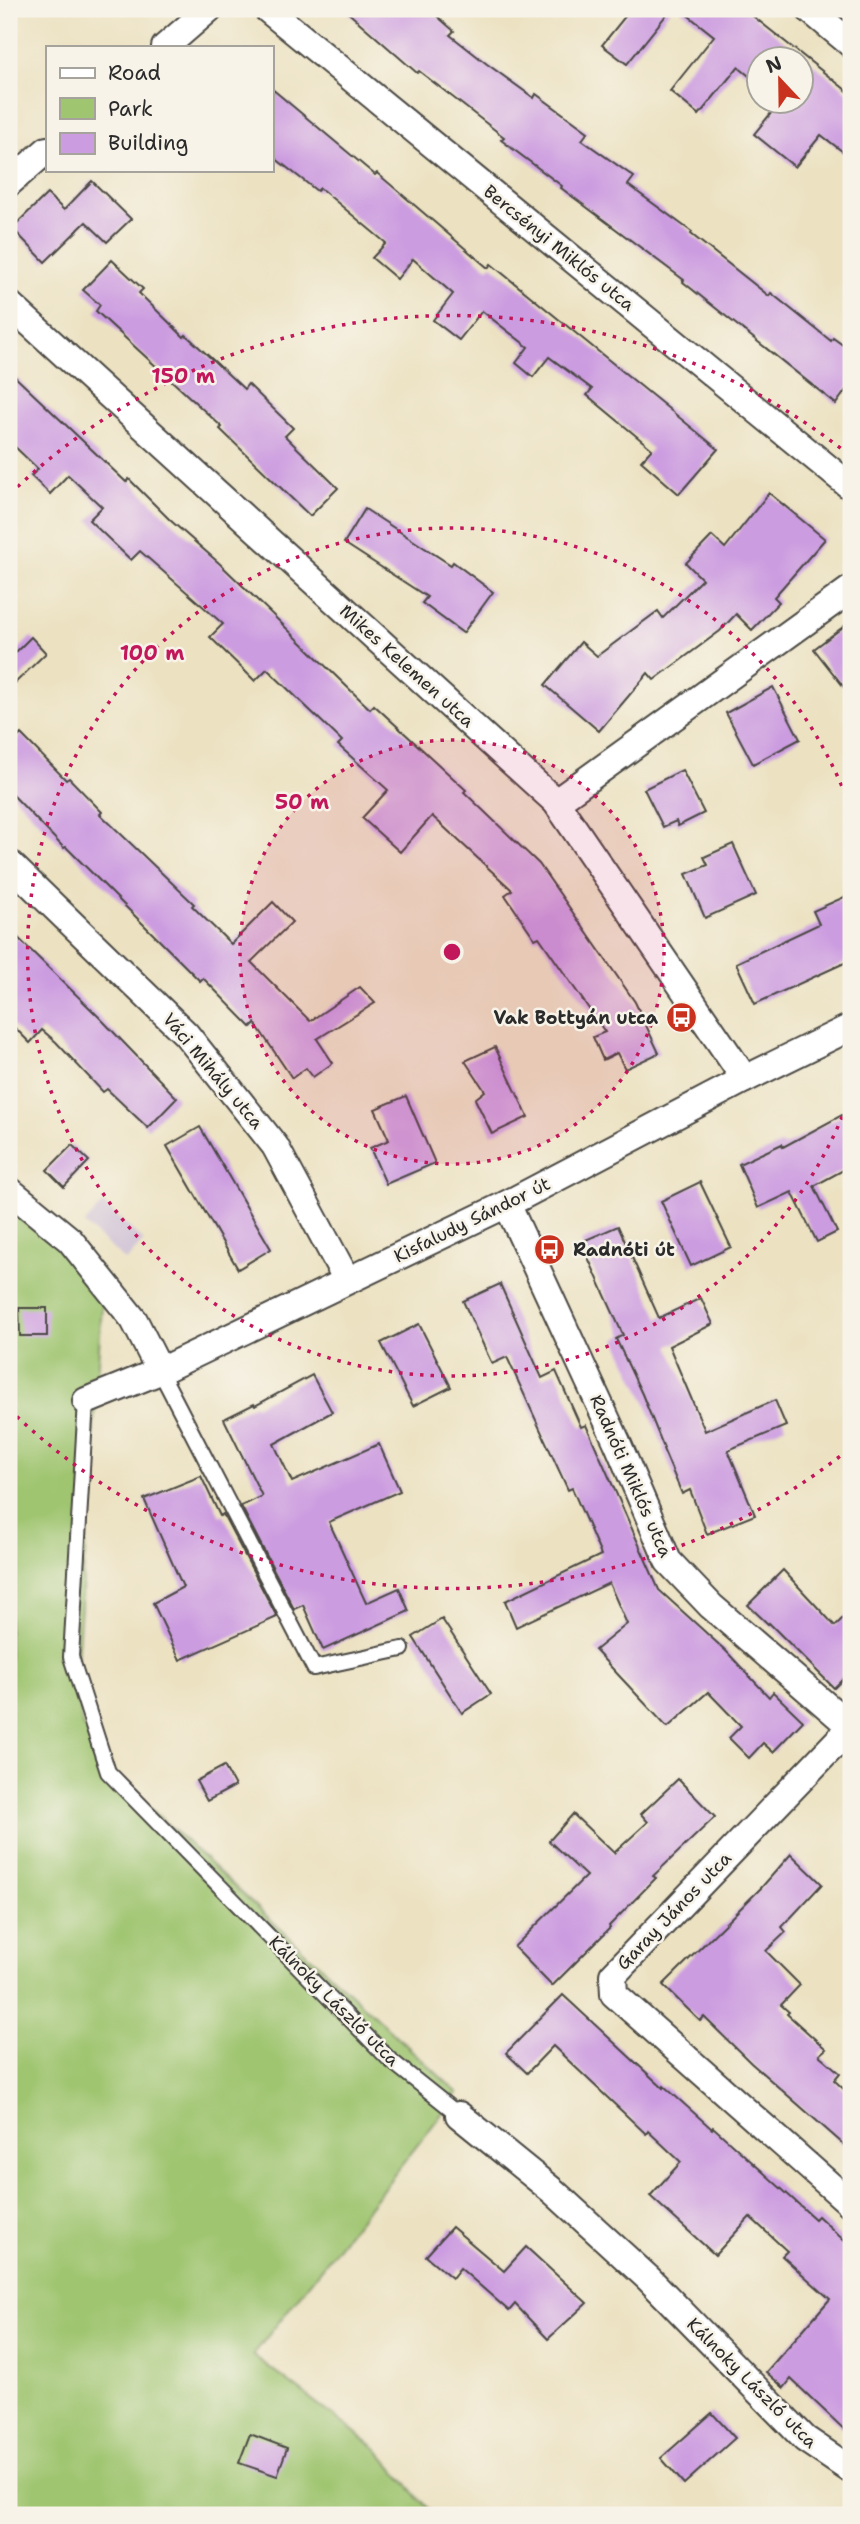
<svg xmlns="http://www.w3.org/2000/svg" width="860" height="2524" font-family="'Shantell Sans',sans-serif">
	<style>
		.industrial { fill: #ccbed4 }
		.green { fill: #9fc570; stroke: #65784e; stroke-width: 2 }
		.building { fill: #cc9ce0 }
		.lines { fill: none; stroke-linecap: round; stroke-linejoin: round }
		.lane-casing { stroke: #484642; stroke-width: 18 }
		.street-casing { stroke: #484642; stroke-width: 30 }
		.lane { stroke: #fff; stroke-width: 14 }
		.street { stroke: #fff; stroke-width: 26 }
		.ring { fill: none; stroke: #c2185b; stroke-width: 3.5; stroke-dasharray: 3.5 7 }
		.labels { text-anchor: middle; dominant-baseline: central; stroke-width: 5; stroke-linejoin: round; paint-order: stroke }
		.street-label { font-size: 18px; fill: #2b2b2b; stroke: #f7f3e8 }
		.poi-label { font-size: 18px; font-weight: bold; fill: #2b2b2b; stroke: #f7f3e8; text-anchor: end }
		.centre { fill: #c2185b; stroke: #f7f3e8; stroke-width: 3.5 }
		.ring-label { font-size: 21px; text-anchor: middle; font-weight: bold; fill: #c2185b; stroke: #f7f3e8; stroke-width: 5; stroke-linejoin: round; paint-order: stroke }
	</style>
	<rect width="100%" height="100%" fill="#f7f3e8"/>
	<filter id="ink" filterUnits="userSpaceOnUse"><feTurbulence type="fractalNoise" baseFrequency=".0143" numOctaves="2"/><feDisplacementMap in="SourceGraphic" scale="14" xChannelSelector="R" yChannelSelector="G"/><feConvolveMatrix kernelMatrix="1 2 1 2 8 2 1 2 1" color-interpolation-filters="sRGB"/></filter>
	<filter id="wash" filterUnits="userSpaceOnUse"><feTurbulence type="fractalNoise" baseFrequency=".00686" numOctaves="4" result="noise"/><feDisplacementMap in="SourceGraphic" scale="28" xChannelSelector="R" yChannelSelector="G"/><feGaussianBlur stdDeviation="1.57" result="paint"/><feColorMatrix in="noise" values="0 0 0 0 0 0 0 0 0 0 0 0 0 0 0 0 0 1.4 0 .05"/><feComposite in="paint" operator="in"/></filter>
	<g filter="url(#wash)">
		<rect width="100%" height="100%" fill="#ece2c2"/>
		<path class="industrial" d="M103,1204L144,1241L126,1261L84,1224Z"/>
		<path class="green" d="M9,1202L104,1277L76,1676L82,1724L114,1775L458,2093L253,2355L377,2449L433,2515H9Z"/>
		<g id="blocks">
			<g class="building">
				<path d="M344,9H429L454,31L450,35L487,64L534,98L536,94L588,132L582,140L634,177L628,185L692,232L691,234L769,296L771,293L831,341L833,338L851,351V383L836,404L683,282L684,280L561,188L562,186L501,140L504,137L419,71L417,73Z"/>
				<path d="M631,9H671L627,64L602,45Z"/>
				<path d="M680,9H744L851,94V158L821,135L795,167L754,134L780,102H801V60H759V84L738,67L699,115L670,91L714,36Z"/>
				<path d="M271,88L375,175L377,173L488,268L491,264L529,295L718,449L679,494L641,461L652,449L587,395L592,389L549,357L533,377L516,363L528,347L482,311L459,340L433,320L453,294L413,259L397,279L372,258L386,243L320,188L317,191L271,155Z"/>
				<path d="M92,181L131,219L107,242L86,222L45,262L12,228L47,194L64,210Z"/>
				<path d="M112,260L143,289L139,293L184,337L186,335L244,389L248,384L293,428L285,436L338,488L310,516L220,429L222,427L96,311L100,305L83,290Z"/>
				<path d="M9,371L126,482L129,479L170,520L219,563L370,709L374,705L466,790L464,792L539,864L635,1002L659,1053L625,1069L617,1053L603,1060L593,1037L605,1032L539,937L535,939L505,895L512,890L432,816L400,852L362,818L388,790L338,745L342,741L267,669L255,681L210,637L223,624L140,551L131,560L89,520L102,507L68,475L50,494L31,476L38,469L9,441Z"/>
				<path d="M769,493L825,539L774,597L779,602L752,630L736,614L720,631L654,680L648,673L599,731L545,685L581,642L597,656L658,611L663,618L702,579L686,563L712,536L725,548Z"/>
				<path d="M365,509L451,565L453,562L493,592L463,633L422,603L427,597L344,543Z"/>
				<path d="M851,621V696L814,649Z"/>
				<path d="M31,637L46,653L9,689V659Z"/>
				<path d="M773,687L800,739L753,764L726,713Z"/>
				<path d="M21,734L66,780L69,778L102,812L100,814L194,904L192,906L231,944L273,902L292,922L251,962L310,1021L360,987L375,1003L317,1039L333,1063L313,1077L306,1068L292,1078L255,1023L251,1027L203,978L200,981L66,847L64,848L9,791V746Z"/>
				<path d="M682,770L704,813L678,826L676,821L663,827L644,789Z"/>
				<path d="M733,844L756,895L705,918L686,874L708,865L704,857Z"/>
				<path d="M851,894V960L755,1004L736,963L819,924L813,911Z"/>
				<path d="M9,929L100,1018L177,1098L148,1128L107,1089L103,1092L56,1042L42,1030L30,1043L9,1022Z"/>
				<path d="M495,1047L528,1117L492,1134L475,1099L485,1091L465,1061Z"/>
				<path d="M406,1096L435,1163L386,1184L370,1148L389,1140L375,1109Z"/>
				<path d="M842,1115L851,1132V1166L814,1186L837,1232L817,1242L792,1192L758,1208L739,1164L782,1144L783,1147Z"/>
				<path d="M200,1127L271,1249L238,1269L167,1146Z"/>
				<path d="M72,1145L89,1161L64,1187L47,1170Z"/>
				<path d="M700,1182L731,1247L691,1266L661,1201Z"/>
				<path d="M618,1226L659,1318L701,1298L713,1324L669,1346L705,1431L775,1400L786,1426L728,1450L755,1515L707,1534L690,1490L682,1494L663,1449L664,1448L642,1394L616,1339L623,1335L581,1242Z"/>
				<path d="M500,1284L542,1378L556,1371L581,1427L586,1425L659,1590L726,1651L769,1697L773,1692L803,1721L773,1752L763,1743L749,1758L729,1738L741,1726L708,1692L668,1727L666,1726L595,1650L627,1624L609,1583L516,1627L505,1601L601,1555L572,1488L568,1490L507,1357L492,1364L463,1301Z"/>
				<path d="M19,1308H47V1336H20Z"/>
				<path d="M419,1324L451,1387L413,1406L381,1343Z"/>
				<path d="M312,1375L332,1412L274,1444L292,1482L379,1444L400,1491L329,1522L366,1603L399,1588L409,1611L323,1650L303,1605L294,1609L241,1506L262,1496L224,1419L254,1404L255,1406Z"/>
				<path d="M201,1476L220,1516L223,1514L277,1617L180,1660L153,1603L183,1587L144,1499Z"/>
				<path d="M783,1570L835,1626L851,1610V1671L834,1688L769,1623L768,1624L748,1605Z"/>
				<path d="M442,1619L491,1694L462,1713L413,1637Z"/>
				<path d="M224,1766L235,1786L207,1801L196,1781Z"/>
				<path d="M678,1779L715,1817L653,1876L656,1878L609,1926L610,1928L552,1986L514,1947L586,1876L549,1841L573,1814L614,1853L648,1822L641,1814Z"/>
				<path d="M791,1854L822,1884L782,1927L786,1932L766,1951L800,1985L781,2005L789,2012L787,2014L826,2049L819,2055L840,2073L834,2080L851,2096V2151L751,2063L704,2017L700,2021L663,1985L761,1888Z"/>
				<path d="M563,1995L663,2088L664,2086L712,2129L713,2127L815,2219L818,2216L851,2247V2436L791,2379L784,2388L766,2372L830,2299L782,2256L787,2251L750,2217L715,2255L650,2196L681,2162L648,2131L646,2134L553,2046L527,2073L506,2053Z"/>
				<path d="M452,2227L504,2271L526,2247L587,2303L548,2339L515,2304L509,2311L460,2268L452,2278L426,2256Z"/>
				<path d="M712,2413L735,2438L684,2484L661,2458Z"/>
				<path d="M250,2434L287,2448L277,2476L239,2463Z"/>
			</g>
		</g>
	</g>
	<g filter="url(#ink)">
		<use href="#blocks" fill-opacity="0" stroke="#484642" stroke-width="2"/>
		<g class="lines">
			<defs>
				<g id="lane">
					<path d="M160,1371L314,1668L402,1649"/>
					<path d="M86,1401L71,1657L108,1772L389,2059L459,2115"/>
				</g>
				<g id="street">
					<path d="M267,9L851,487"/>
					<path d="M809,9L851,44"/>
					<path d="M165,47L209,9"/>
					<path d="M9,183L47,150"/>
					<path d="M9,304L556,802L745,1079"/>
					<path d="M556,802L851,589"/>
					<path d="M9,863L186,1034L275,1146L347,1280"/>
					<path d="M9,1190L70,1240L134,1320L160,1371"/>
					<path d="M507,1204L617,1442L668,1561L711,1606L851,1727"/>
					<path d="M86,1401L160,1371L507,1204L745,1079L851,1027"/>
					<path d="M851,1727L613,1975L614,1994L851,2204"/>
					<path d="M459,2115L554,2192L649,2279L805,2439L851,2470"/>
				</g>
			</defs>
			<use href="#lane" class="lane-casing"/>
			<use href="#street" class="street-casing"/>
			<use href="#lane" class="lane"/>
			<use href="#street" class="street"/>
		</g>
	</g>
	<circle cx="452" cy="952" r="212" fill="#c2185b" fill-opacity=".12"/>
	<g class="ring">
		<circle cx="452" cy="952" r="212"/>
		<path d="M850 1097A424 424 0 1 1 850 807"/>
		<path d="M848 1450A636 636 0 0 1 10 1410M10 494A636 636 0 0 1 848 454"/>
	</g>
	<defs>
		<symbol id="bus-disc" viewBox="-11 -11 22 22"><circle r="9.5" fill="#c8321e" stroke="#f7f3e8"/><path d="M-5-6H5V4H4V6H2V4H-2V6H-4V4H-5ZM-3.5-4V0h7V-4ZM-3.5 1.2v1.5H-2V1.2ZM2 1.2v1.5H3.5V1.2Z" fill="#fff"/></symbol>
	</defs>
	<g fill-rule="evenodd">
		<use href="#bus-disc" x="664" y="1000" width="35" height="35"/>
		<use href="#bus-disc" x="532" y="1232" width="35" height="35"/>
	</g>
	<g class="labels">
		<g class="street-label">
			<text transform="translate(559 248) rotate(39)">Bercsényi Miklós utca</text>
			<text transform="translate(407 666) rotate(42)">Mikes Kelemen utca</text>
			<text transform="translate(213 1071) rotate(50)">Váci Mihály utca</text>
			<text transform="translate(472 1220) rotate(-26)">Kisfaludy Sándor út</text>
			<text transform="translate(631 1476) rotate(66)">Radnóti Miklós utca</text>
			<text transform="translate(674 1911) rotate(-46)">Garay János utca</text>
			<text transform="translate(334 2001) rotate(45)">Kálnoky László utca</text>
			<text transform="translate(752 2383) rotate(45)">Kálnoky László utca</text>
		</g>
		<g class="poi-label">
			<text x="658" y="1018">Vak Bottyán utca</text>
			<text x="573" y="1250" text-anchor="start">Radnóti út</text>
		</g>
	</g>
	<circle cx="452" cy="952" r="10" class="centre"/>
	<g class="ring-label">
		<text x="183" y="383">150 m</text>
		<text x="152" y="660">100 m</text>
		<text x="302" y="809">50 m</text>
	</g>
	<rect width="860" height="2524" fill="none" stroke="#f7f3e8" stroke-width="35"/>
	<rect x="46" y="46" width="228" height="126" fill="#f7f3e8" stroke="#a5a39c" stroke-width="2"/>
	<rect x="60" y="68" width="35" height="10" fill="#ffffff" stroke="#a5a39c" stroke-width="2"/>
	<text x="108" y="80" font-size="21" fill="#2b2b2b">Road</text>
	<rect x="60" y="98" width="35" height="21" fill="#9fc570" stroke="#a5a39c" stroke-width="2"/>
	<text x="108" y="116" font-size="21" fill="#2b2b2b">Park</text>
	<rect x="60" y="133" width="35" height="21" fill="#cc9ce0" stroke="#a5a39c" stroke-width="2"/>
	<text x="108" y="150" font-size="21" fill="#2b2b2b">Building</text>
	<g transform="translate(780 80) rotate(338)"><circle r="33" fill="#f7f3e8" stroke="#a5a39c" stroke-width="2"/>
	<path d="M0-5L12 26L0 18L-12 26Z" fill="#c8321e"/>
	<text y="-10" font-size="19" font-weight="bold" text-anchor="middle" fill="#2b2b2b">N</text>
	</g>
</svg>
